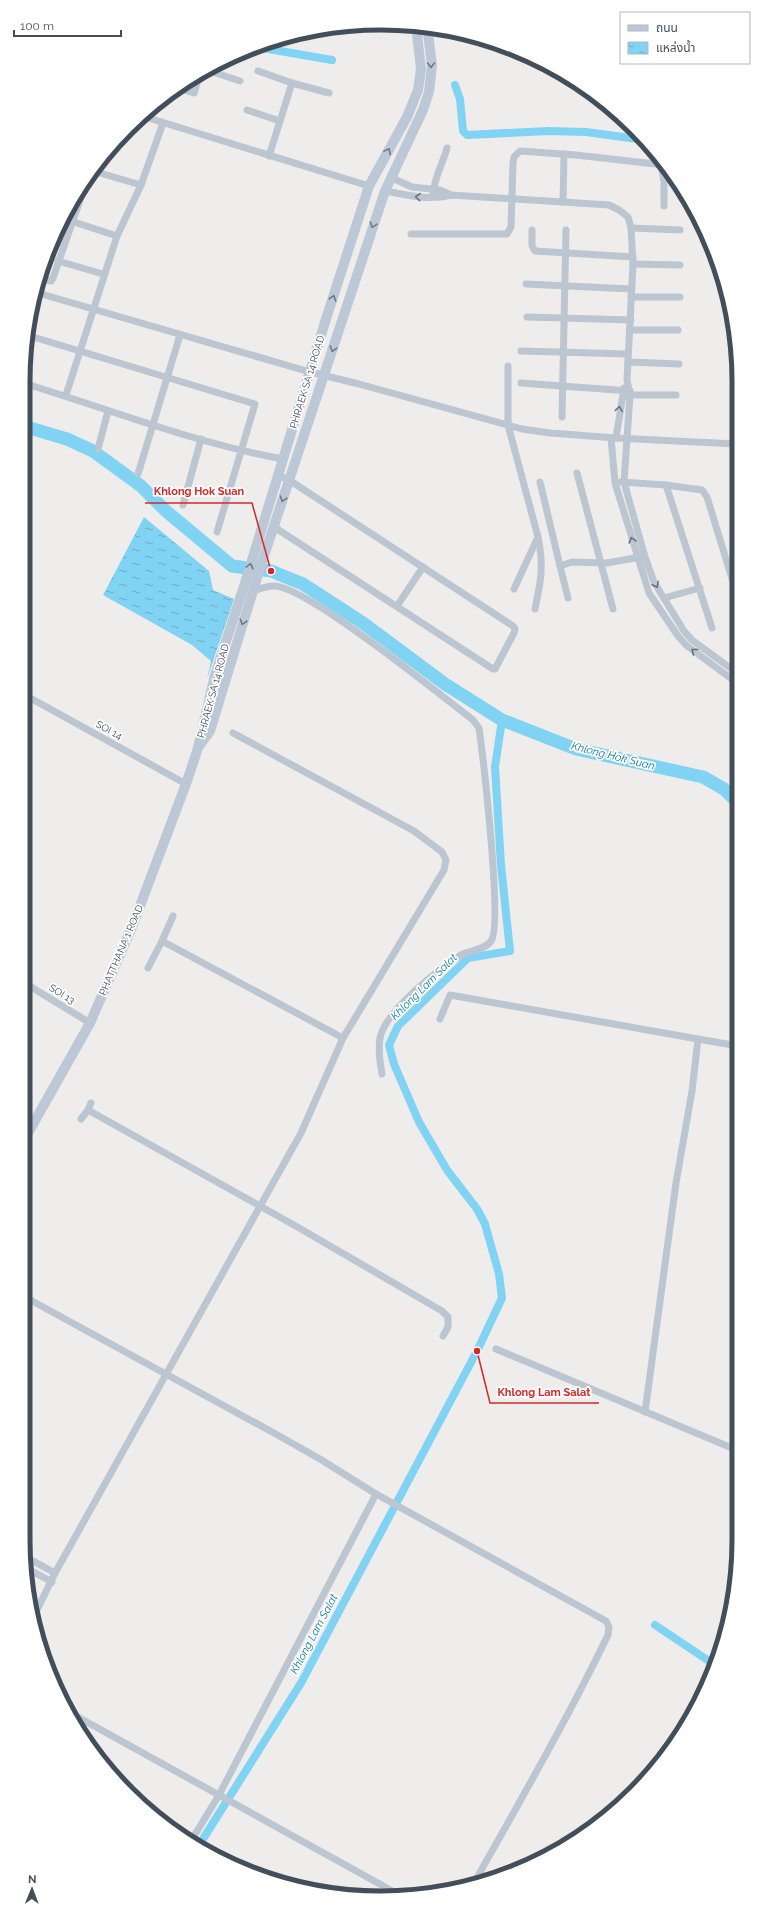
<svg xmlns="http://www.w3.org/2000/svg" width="762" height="1921" font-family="Raleway,'Noto Sans Thai',sans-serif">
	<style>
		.water { fill: url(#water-ripples) }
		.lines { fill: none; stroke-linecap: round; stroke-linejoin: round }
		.canal { stroke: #80d3f2; stroke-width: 8 }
		.river { stroke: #80d3f2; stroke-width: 13 }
		.street { stroke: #bbc6d0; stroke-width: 7 }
		.secondary { stroke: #bdc8d7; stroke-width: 10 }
		.oneway { stroke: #6e7986 }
		.oneway2 { stroke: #67727e }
		.labels { text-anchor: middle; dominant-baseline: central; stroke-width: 3.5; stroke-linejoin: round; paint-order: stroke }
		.street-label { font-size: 10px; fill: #434e5b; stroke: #fff }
		.water-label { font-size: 11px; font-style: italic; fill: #037ba7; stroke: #fff }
		.rim { fill: none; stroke: #434e5b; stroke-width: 5 }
		.leader { fill: none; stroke: #d62828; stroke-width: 1.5 }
		.callout-dot { fill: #d62828; stroke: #fff; stroke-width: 1.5 }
		.callout-label { font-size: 11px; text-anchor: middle; font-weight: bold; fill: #d62828; stroke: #fff; stroke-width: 3.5; stroke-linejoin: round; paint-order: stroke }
	</style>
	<defs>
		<pattern id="water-ripples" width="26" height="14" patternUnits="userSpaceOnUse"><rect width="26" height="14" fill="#80d3f2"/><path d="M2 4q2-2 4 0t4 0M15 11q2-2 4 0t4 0" fill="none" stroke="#6aadc7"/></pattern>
	</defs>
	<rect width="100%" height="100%" fill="#efecec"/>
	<path class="water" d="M144,517L209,571L213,590L234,599L207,679L211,661L192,645L103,595Z"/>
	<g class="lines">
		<g class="canal">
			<path d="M257,47L332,60"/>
			<path d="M455,85L460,99L463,131L467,135L548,131L586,132L645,140"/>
			<path d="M655,1625L715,1665"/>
			<path d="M198,1847L301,1683L477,1351L502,1298L499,1274L485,1224L477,1209L447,1170L419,1122L394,1064L389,1045L398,1026L468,958L510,951L501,865L495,767L502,720"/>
		</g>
		<path class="river" d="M23,426L67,439L93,451L141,486L166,511L232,566L271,571L303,584L363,623L445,684L502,720L576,749L703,777L724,789L737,802"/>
		<g class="street">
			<path d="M207,70L240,81"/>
			<path d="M258,71L292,83L269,156"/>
			<path d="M292,83L329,93"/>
			<path d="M178,88L194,93L200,74"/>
			<path d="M247,110L280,121"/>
			<path d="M142,116L369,186"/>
			<path d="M661,165L664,182V206"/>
			<path d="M93,171L141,185"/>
			<path d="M392,178L412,187L440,190L451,195L609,205L619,210L628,217L631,228L633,264L627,380L630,395L624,482L645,557L654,582L684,631L692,640L737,673"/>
			<path d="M385,191C407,195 429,201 451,195"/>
			<path d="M433,194C434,178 443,163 447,148"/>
			<path d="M563,202L564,154"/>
			<path d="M70,204L78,206"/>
			<path d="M74,222L117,236"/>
			<path d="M631,228L680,230"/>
			<path d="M532,230V246L535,251L633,257"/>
			<path d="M411,234H507L511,227L513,163L514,157L520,151L576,155L664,165"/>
			<path d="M58,261L103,274"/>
			<path d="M633,264L680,265"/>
			<path d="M40,279L51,281L53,278L87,180"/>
			<path d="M526,284L631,289"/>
			<path d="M38,293L310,372L359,384L522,429L550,433L616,438L736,444"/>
			<path d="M631,297H680"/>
			<path d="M527,317L631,320"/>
			<path d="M630,330H678"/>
			<path d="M30,336L255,404L217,532"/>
			<path d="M521,351L628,354"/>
			<path d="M628,362L679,364"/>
			<path d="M508,366V425L538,537L514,589"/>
			<path d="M23,383C109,409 194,443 283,459"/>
			<path d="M521,383L630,391"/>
			<path d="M66,395L117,236L141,185L163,123"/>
			<path d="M626,395H676"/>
			<path d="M562,417L566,230"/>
			<path d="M611,438L615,483L649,593L678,636L686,645L737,683"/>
			<path d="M616,438L624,388"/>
			<path d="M98,449L108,411"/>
			<path d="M577,473L613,609"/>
			<path d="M138,474L180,335"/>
			<path d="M540,482L560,566L572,562L607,563L640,557"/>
			<path d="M621,482L666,485L702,490L707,497L737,595"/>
			<path d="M666,485L712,628"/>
			<path d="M183,505L201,439"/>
			<path d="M274,527L493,669H495L514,633L515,629L513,626L289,480L278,475"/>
			<path d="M560,566L568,598"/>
			<path d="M253,591C259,589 267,586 274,586C305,585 442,696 473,720L479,728C483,757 503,926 491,941C485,950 470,950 461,955C439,969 385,1011 380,1038C378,1049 380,1063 382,1074"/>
			<path d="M664,598L700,588"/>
			<path d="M397,606L423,567"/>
			<path d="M535,609C541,581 544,565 538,537"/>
			<path d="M23,694L186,784"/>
			<path d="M162,941L173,916"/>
			<path d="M148,968L162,941L343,1038"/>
			<path d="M23,982L90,1023"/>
			<path d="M440,1019L450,995L698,1039"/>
			<path d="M88,1110L91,1103"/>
			<path d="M81,1119L88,1110L294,1225L442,1311L448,1317V1327L443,1336"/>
			<path d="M23,1296L274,1433L320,1459L376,1494L606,1621L609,1627L608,1635C567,1720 520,1801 474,1883"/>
			<path d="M496,1349L739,1451"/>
			<path d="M645,1412L676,1183L692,1091L698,1039L738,1046"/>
			<path d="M26,1557L55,1573"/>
			<path d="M28,1569L52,1582"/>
			<path d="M35,1614L55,1573L301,1133L343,1038L444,870L446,860L442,852L414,831L233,733"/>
			<path d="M67,1711L396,1893"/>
			<path d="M191,1841L219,1795L376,1494"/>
		</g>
		<g class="secondary">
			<path d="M199,746L210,731L260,568L385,191L423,110L429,92L432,65L427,26"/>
			<path d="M23,1142L90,1023L132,927L186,784L198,748L215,675L245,583L326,319L369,186L407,117L418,90L421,69L416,26"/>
		</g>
	</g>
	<defs><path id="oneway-chevron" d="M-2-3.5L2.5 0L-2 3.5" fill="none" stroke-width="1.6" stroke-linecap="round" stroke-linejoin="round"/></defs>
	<g class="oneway">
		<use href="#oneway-chevron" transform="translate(431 65) rotate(90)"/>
		<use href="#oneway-chevron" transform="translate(388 151) rotate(-62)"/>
		<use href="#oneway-chevron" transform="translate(373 225) rotate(108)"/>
		<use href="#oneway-chevron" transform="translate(333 298) rotate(-72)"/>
		<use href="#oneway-chevron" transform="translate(333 349) rotate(108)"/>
		<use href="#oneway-chevron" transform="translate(283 499) rotate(108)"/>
		<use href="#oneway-chevron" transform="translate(250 566) rotate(-75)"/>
		<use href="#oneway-chevron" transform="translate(243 622) rotate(107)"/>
	</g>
	<g class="oneway2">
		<use href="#oneway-chevron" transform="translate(418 197) rotate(-175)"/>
		<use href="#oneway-chevron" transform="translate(619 409) rotate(-82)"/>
		<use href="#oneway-chevron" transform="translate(632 540) rotate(-106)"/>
		<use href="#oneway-chevron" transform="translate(656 585) rotate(63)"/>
		<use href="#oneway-chevron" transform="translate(694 651) rotate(-142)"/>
	</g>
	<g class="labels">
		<g class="street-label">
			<text transform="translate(307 382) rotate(-73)">PHRAEK SA 14 ROAD</text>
			<text transform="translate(213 691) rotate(-75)">PHRAEK SA 14 ROAD</text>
			<text transform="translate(109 730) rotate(29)">SOI 14</text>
			<text transform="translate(121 950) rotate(-67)">PHATTHANA 1 ROAD</text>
			<text transform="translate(62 994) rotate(32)">SOI 13</text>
		</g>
		<g class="water-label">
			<text transform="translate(613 756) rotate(14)">Khlong Hok Suan</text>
			<text transform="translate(424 987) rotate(-45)">Khlong Lam Salat</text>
			<text transform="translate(314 1634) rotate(-62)">Khlong Lam Salat</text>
		</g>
	</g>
	<path d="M0 0H762V1921H0ZM381 30H381A351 351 0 0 1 732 381V1540A351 351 0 0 1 381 1891H381A351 351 0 0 1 30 1540V381A351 351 0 0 1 381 30Z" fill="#fff" fill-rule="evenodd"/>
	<path class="rim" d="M381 30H381A351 351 0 0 1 732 381V1540A351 351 0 0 1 381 1891H381A351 351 0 0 1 30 1540V381A351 351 0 0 1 381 30Z"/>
	<path class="leader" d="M271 571L252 503H145M477 1351L490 1403H599"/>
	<g class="callout-dot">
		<circle cx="271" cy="571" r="4"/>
		<circle cx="477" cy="1351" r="4"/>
	</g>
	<g class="callout-label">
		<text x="199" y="495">Khlong Hok Suan</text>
		<text x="544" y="1396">Khlong Lam Salat</text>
	</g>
	<rect x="620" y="12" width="130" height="52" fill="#ffffff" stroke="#b4b8bd"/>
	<rect x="628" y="25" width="20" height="6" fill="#bdc8d7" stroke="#b4b8bd"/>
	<text x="656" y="32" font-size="12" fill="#434e5b">ถนน</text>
	<rect x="628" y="42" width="20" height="12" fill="url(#water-ripples)" stroke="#b4b8bd"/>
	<text x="656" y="52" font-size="12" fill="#434e5b">แหล่งน้ำ</text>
	<g transform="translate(32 1889) rotate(1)" stroke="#ffffff" stroke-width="3" paint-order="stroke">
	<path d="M0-3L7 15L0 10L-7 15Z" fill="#434e5b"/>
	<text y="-6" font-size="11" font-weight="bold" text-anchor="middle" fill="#434e5b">N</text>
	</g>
	<path d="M14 30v6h107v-6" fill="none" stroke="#434e5b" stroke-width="2"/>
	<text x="20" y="30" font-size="12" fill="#434e5b" stroke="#ffffff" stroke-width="3" paint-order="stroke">100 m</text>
</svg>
